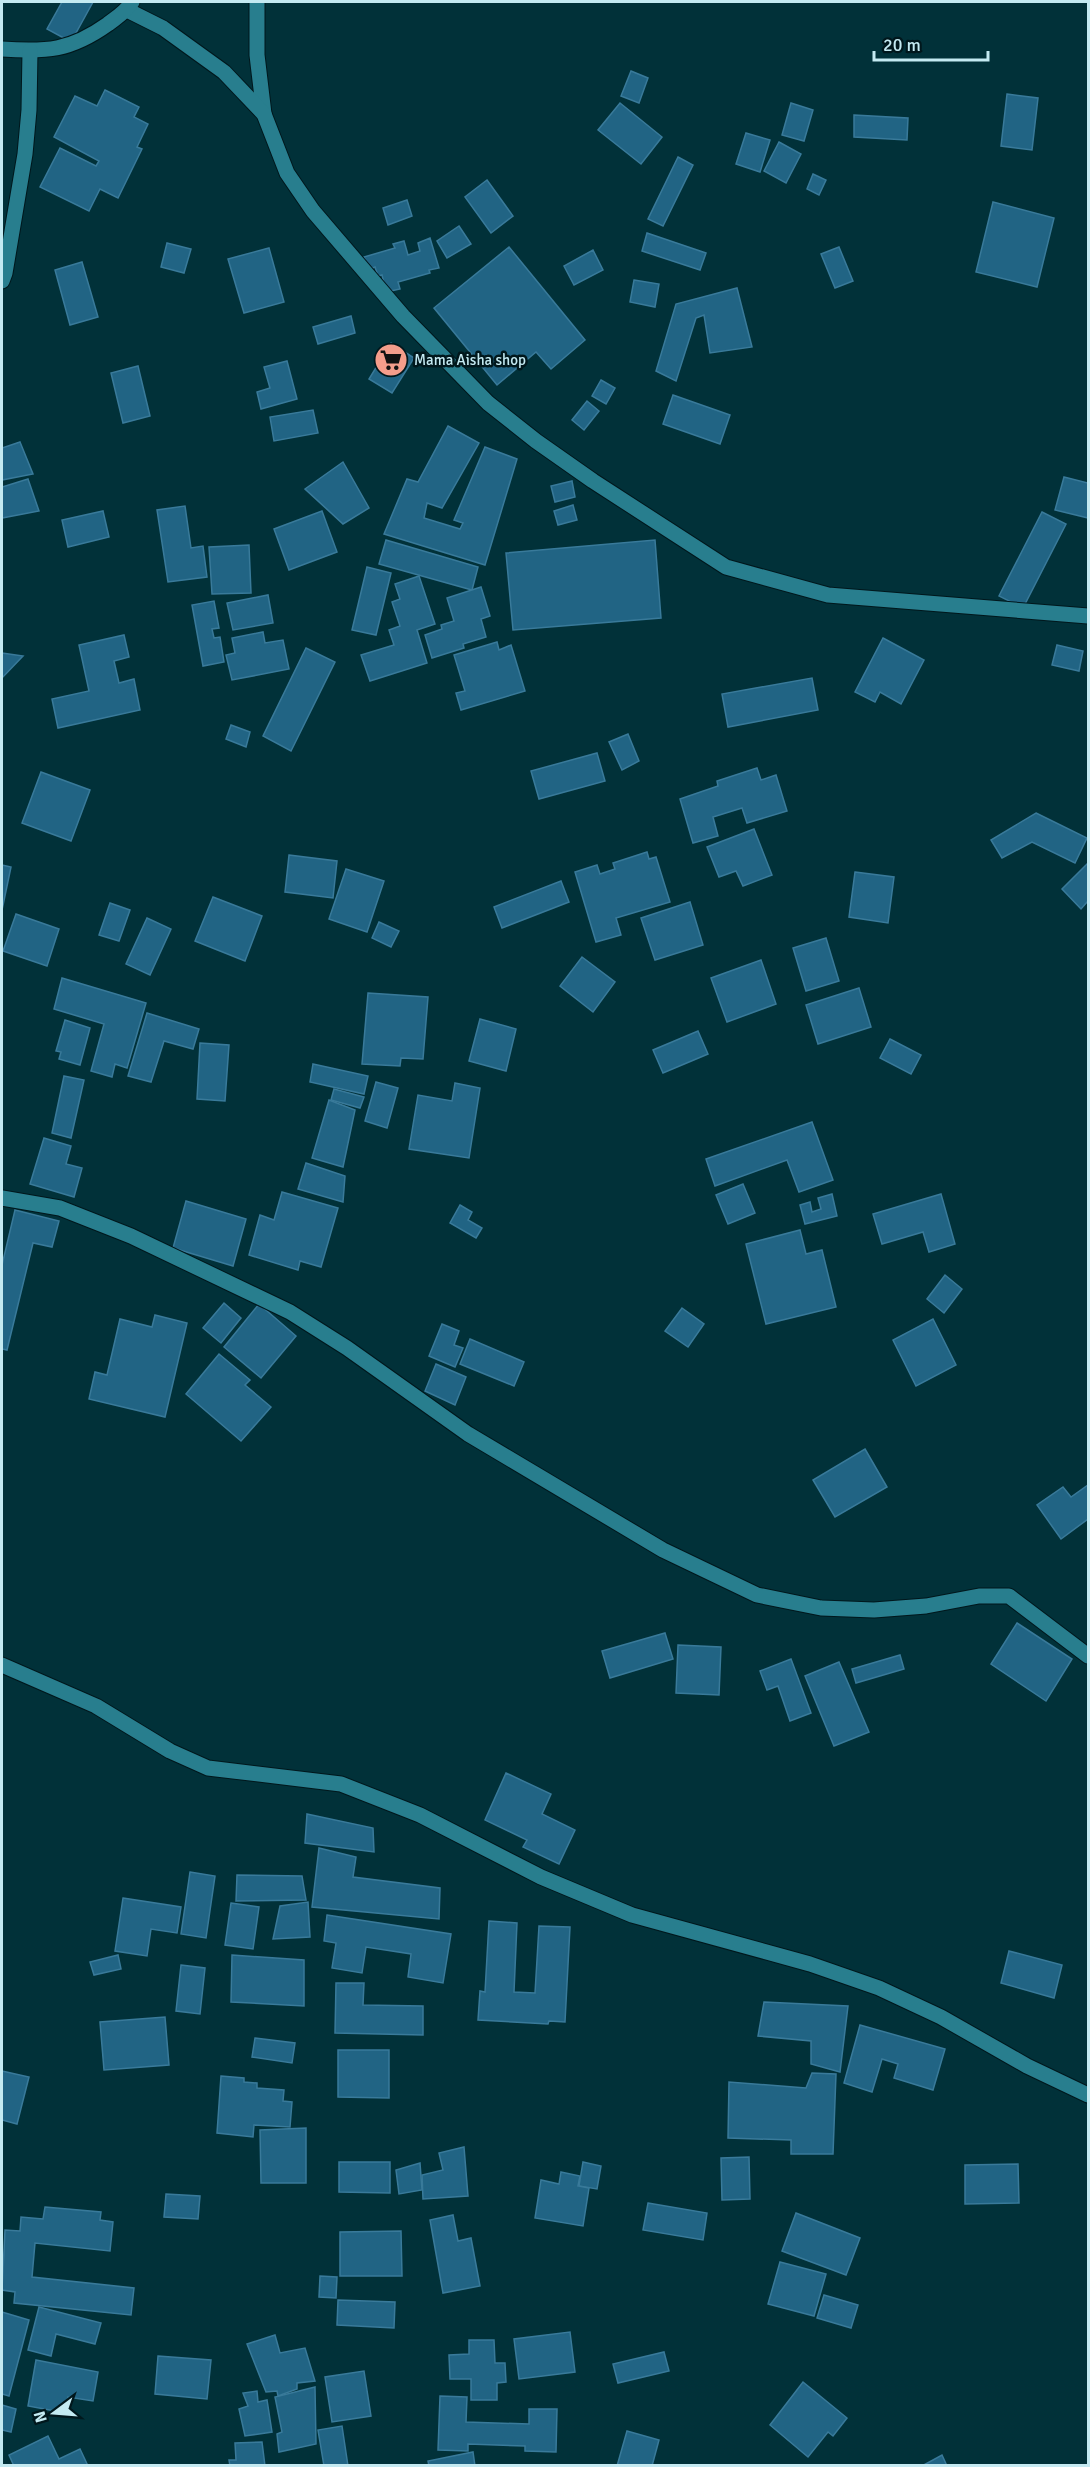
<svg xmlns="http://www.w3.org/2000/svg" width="1090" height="2467" font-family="Signika,sans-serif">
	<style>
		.building { fill: #216484; stroke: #397a9a; stroke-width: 1.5 }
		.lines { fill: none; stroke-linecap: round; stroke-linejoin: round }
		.minor-casing { stroke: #00171c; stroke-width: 17 }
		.minor { stroke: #287e8e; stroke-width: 15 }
		.labels { text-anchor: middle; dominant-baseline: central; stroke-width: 5; stroke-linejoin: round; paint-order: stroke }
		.poi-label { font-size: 15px; fill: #c4eaf2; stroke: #00171c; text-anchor: start }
	</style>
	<rect width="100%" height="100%" fill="#013139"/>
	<g class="building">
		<path d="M62,2H93L71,42L47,29Z"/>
		<path d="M631,71L648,78L639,103L621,96Z"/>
		<path d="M105,90L139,107L134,117L148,124L137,147L142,149L118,198L100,189L89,211L40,187L60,148L96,166L99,161L54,137L75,96L97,106Z"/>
		<path d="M1007,94L1038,98L1032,150L1001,146Z"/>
		<path d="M620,103L662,137L641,164L598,130Z"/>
		<path d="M791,103L813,110L804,141L782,135Z"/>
		<path d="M854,115L908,118L907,140L854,137Z"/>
		<path d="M746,133L770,140L760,172L736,164Z"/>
		<path d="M779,142L801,154L786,183L764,171Z"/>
		<path d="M678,157L693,165L663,226L648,219Z"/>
		<path d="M813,174L826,180L819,195L807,189Z"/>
		<path d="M487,180L513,216L491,233L465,197Z"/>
		<path d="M407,200L412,216L388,225L383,208Z"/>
		<path d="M993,202L1054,218L1037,287L976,272Z"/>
		<path d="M459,226L471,244L447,258L437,241Z"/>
		<path d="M647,233L706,253L700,270L642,251Z"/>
		<path d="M430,238L439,268L429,270L430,273L398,282L400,289L386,292L382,275L378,276L375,267L368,270L364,257L395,248L393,244L404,241L408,255L420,251L418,243Z"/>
		<path d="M167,243L191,249L184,273L161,267Z"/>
		<path d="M509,247L585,340L551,369L536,352L497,385L434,308Z"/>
		<path d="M839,247L853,281L835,288L821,254Z"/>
		<path d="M269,248L284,302L244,313L228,259Z"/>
		<path d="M593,250L603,270L574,285L564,266Z"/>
		<path d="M82,262L98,317L70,325L55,270Z"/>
		<path d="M634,280L659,284L655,307L630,302Z"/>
		<path d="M737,288L752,347L710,353L704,315L696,318L676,381L656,371L676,304Z"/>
		<path d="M351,316L355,333L318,344L313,327Z"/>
		<path d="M391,343L414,358L392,393L369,379Z"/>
		<path d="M287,361L297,399L261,409L257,392L270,388L264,367Z"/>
		<path d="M138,366L150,416L123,423L111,373Z"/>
		<path d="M601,380L615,388L606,404L592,396Z"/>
		<path d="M673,395L730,415L720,444L663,424Z"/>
		<path d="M587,401L599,411L584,430L572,420Z"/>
		<path d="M313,410L318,433L274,441L270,417Z"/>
		<path d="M448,426L479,443L442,508L427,503L424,518L460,529L463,523L454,520L485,447L517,459L485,565L384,534L407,479L418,482Z"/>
		<path d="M20,442L33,474L2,480V448Z"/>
		<path d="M343,462L369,508L343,524L305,489Z"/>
		<path d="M1064,477L1088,483V518L1055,510Z"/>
		<path d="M28,479L39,511L2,518V487Z"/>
		<path d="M572,481L575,497L555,502L551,486Z"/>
		<path d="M573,505L577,520L558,525L554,511Z"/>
		<path d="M185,506L191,548L203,546L207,577L168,582L157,510Z"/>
		<path d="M103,511L109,537L68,547L62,520Z"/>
		<path d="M322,511L337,552L289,570L274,529Z"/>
		<path d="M1042,512L1066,524L1023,608L999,596Z"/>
		<path d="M386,540L478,567L472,590L379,564Z"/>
		<path d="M655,540L661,618L513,630L506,553Z"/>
		<path d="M249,545L251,593L212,594L209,547Z"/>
		<path d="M367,567L391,573L376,635L352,630Z"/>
		<path d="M419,576L435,624L417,630L427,663L370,681L361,655L394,645L389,630L400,626L392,602L400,599L395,584Z"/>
		<path d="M481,587L490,616L481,619L486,637L463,644L464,648L432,658L425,635L442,629L441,625L454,621L447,598Z"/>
		<path d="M268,595L273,623L233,630L227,603Z"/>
		<path d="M214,601L219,628L212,629L214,638L220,637L224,662L203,666L192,605Z"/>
		<path d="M263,632L265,643L283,640L289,669L232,680L226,655L235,653L232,638Z"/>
		<path d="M124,635L129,657L114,661L119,683L134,679L140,710L58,728L52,699L89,691L79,645Z"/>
		<path d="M883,638L924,660L901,704L880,692L875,702L855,692Z"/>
		<path d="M497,642L499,650L511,645L525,691L461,710L456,693L465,691L454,655Z"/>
		<path d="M1057,645L1083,651L1079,671L1052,665Z"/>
		<path d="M306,648L335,662L291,751L263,736Z"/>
		<path d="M2,653L23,656L2,678Z"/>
		<path d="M812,678L818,710L728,727L722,694Z"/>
		<path d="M231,725L250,732L246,747L226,739Z"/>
		<path d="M628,734L639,761L622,770L609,742Z"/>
		<path d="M597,753L605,781L539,799L531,771Z"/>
		<path d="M757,768L761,780L776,775L787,811L747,823L742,808L713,817L718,836L693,843L680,799L718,786L717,781Z"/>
		<path d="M41,772L90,790L71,841L22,823Z"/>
		<path d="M1036,813L1087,838L1075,863L1032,842L1002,858L991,840Z"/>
		<path d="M754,829L772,875L743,886L736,871L719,877L707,847Z"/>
		<path d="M647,852L649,859L656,857L670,902L616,918L621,935L596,942L575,872L597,865L600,874L615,869L613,863Z"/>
		<path d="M289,855L337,861L333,898L285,892Z"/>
		<path d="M1088,863V901L1081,909L1062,889Z"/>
		<path d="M2,865L11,867L2,910Z"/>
		<path d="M346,869L384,881L367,932L329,919Z"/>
		<path d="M855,872L894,877L888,923L849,917Z"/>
		<path d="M561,881L569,902L502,928L494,907Z"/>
		<path d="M213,897L262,916L245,961L195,941Z"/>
		<path d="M690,902L703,945L655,960L641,918Z"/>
		<path d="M110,903L130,910L119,941L99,935Z"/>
		<path d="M16,914L59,929L47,966L3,951Z"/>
		<path d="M147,918L171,929L150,975L126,964Z"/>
		<path d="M379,922L399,931L391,947L372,938Z"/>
		<path d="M826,938L839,981L806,991L793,948Z"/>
		<path d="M582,957L615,982L593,1012L560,986Z"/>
		<path d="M761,960L776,1004L727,1022L711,978Z"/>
		<path d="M62,978L146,1003L127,1068L115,1064L112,1077L91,1071L104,1024L54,1009Z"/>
		<path d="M859,988L871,1027L818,1044L806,1005Z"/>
		<path d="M368,993L428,997L423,1059L401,1058L400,1066L362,1064Z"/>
		<path d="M147,1013L199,1029L193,1049L164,1041L151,1082L128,1076Z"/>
		<path d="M480,1019L516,1029L506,1071L469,1061Z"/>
		<path d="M65,1020L90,1028L80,1065L59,1059L61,1052L56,1051Z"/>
		<path d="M698,1031L708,1054L663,1073L653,1050Z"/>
		<path d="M890,1039L921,1055L911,1074L880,1058Z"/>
		<path d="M200,1043L229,1045L225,1101L197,1099Z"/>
		<path d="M313,1064L368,1076L364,1094L310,1082Z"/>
		<path d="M64,1076L84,1080L71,1138L52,1133Z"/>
		<path d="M376,1082L398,1088L387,1128L365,1121Z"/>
		<path d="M455,1083L480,1088L469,1158L409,1149L418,1095L452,1101Z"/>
		<path d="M334,1089L364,1097L360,1108L331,1100Z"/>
		<path d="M329,1100L355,1110L343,1167L312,1158Z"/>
		<path d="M812,1122L833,1180L799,1192L787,1160L715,1186L706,1159Z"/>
		<path d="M44,1138L71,1146L66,1164L82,1168L74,1197L30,1184Z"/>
		<path d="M306,1163L345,1176L343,1202L298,1189Z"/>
		<path d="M743,1184L755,1213L728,1224L716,1195Z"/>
		<path d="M282,1192L338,1208L321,1267L300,1261L298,1270L249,1255L260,1215L274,1220Z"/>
		<path d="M832,1194L837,1216L805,1224L800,1205L810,1202L812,1212L821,1209L818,1198Z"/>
		<path d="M941,1194L955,1244L929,1252L923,1232L882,1244L873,1214Z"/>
		<path d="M186,1201L246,1219L233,1266L173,1248Z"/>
		<path d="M460,1205L472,1212L468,1220L482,1228L476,1238L450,1223Z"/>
		<path d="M15,1210L59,1221L52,1247L33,1243L7,1350L2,1349V1265Z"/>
		<path d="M800,1230L806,1254L822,1250L836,1307L766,1324L746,1244Z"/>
		<path d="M945,1275L962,1289L944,1313L927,1299Z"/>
		<path d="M224,1303L241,1318L221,1343L203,1328Z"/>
		<path d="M259,1304L296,1336L261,1378L224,1347Z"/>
		<path d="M682,1308L704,1324L688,1347L665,1331Z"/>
		<path d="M155,1315L187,1323L165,1417L89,1399L95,1372L107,1375L120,1319L152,1327Z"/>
		<path d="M933,1319L956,1365L916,1386L893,1340Z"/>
		<path d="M442,1324L459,1331L454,1345L463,1348L455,1367L429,1356Z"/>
		<path d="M470,1339L524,1362L514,1386L460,1364Z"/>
		<path d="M219,1354L250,1380L245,1385L271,1407L241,1441L186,1394Z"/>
		<path d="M436,1364L466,1377L455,1405L425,1391Z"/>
		<path d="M865,1449L887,1487L835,1517L813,1480Z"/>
		<path d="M1088,1485V1519L1061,1539L1037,1505L1063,1487L1071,1497Z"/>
		<path d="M1017,1623L1072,1659L1046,1701L991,1664Z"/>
		<path d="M665,1633L673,1659L610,1678L602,1651Z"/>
		<path d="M678,1645L721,1647L719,1695L676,1693Z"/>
		<path d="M900,1655L904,1669L856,1683L852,1669Z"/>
		<path d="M791,1659L811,1713L790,1721L778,1686L767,1690L760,1671Z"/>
		<path d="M839,1662L869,1732L834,1746L805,1676Z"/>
		<path d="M506,1773L551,1794L542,1814L575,1830L559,1864L523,1847L527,1840L485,1820Z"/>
		<path d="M307,1814L373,1828L374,1852L305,1843Z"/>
		<path d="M319,1848L356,1857L353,1877L440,1888L439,1919L312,1907Z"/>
		<path d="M190,1872L215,1876L206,1938L181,1934Z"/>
		<path d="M237,1875L302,1876L306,1900L236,1901Z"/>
		<path d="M123,1898L181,1907L177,1933L151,1929L147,1956L115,1951Z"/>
		<path d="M308,1902L310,1937L273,1939L280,1906Z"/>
		<path d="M231,1903L259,1907L253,1949L225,1945Z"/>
		<path d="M327,1915L451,1934L443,1983L408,1977L411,1954L366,1947L362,1973L332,1968L336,1943L324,1941Z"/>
		<path d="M489,1921L517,1923L514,1992L535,1993L539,1926L570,1927L565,2022L549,2021L548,2024L478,2020L480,1991L485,1992Z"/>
		<path d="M1009,1951L1062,1965L1054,1998L1001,1983Z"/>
		<path d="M118,1955L121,1969L94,1975L90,1962Z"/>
		<path d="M232,1955L304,1960V2006L231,2002Z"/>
		<path d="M181,1965L205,1968L200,2014L176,2011Z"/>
		<path d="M336,1983H364L363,2005L423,2006V2035L335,2033Z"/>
		<path d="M764,2002L848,2006L840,2072L811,2064V2041L758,2036Z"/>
		<path d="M165,2017L169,2065L104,2070L100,2022Z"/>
		<path d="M860,2025L945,2049L933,2090L894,2078L898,2064L882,2059L872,2092L844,2083Z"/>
		<path d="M255,2038L295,2043L292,2063L252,2057Z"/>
		<path d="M338,2050H389V2098L338,2097Z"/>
		<path d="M2,2071L29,2077L17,2124L2,2120Z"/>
		<path d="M812,2073L836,2074L833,2154H791V2140L728,2138L729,2082L806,2088Z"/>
		<path d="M221,2076L244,2078V2082L257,2083V2088L284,2090L283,2101L292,2102L290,2127L254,2125L253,2137L217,2133Z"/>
		<path d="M306,2128V2183H261L260,2130Z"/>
		<path d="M464,2147L468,2196L423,2199L422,2175L443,2170L439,2153Z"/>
		<path d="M749,2157L750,2199L722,2200L721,2158Z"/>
		<path d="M339,2162H390V2193L339,2192Z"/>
		<path d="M583,2162L601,2166L597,2189L579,2186Z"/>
		<path d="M420,2163L422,2190L399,2194L396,2170Z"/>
		<path d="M1018,2164L1019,2203L965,2204V2165Z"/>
		<path d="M561,2172L580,2176L578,2186L589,2188L583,2226L535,2218L541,2180L559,2184Z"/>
		<path d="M166,2194L200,2196L198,2219L164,2217Z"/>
		<path d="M648,2203L707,2213L703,2240L643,2230Z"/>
		<path d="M45,2207L101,2212L100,2220L113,2222L110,2251L35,2243L32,2277L134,2288L131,2315L14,2303L15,2292L2,2290L5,2230L20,2231L21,2217L43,2219Z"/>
		<path d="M796,2213L860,2238L846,2275L782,2251Z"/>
		<path d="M453,2215L458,2241L471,2238L480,2286L443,2293L430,2220Z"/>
		<path d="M401,2231L402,2276H340V2232Z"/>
		<path d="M780,2262L826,2274L814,2316L768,2304Z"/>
		<path d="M320,2276L337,2277L336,2298L319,2297Z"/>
		<path d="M824,2295L858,2305L851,2328L817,2318Z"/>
		<path d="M338,2300L395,2302L394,2328L337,2325Z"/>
		<path d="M39,2307L101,2323L95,2344L56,2334L51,2356L28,2350Z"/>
		<path d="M2,2312L29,2320L9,2396L2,2394Z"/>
		<path d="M570,2332L575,2372L519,2379L514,2339Z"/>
		<path d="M275,2335L280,2353L305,2348L315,2381L297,2383V2389L278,2396L277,2391L266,2392L247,2344Z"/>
		<path d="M469,2340H494L495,2363H505L506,2382L497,2383V2400H471V2379H450L449,2355L469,2354Z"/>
		<path d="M664,2352L669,2371L618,2383L613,2364Z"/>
		<path d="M158,2356L211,2360L207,2399L155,2394Z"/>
		<path d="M36,2360L98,2372L93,2401L68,2397L66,2413L28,2406Z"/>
		<path d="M364,2371L371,2416L332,2422L325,2377Z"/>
		<path d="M803,2382L847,2418L833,2436L828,2432L808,2457L770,2425Z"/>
		<path d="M315,2387L316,2444L279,2452L277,2434L282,2432L275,2397Z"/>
		<path d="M257,2391L258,2402L267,2400L272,2432L245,2436L239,2409L248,2406L243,2393Z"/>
		<path d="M440,2396L467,2397L466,2422L529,2424V2409H557L556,2452L525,2451V2446L468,2444V2451L438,2450Z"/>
		<path d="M2,2405L16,2409L11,2432L2,2430Z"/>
		<path d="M342,2426L348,2466H324L318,2430Z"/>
		<path d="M627,2431L659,2440L652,2466H617Z"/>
		<path d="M48,2436L59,2459L80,2449L88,2466H14L9,2455Z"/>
		<path d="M262,2442L265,2466H230L229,2460H236L235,2443Z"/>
		<path d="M473,2452L475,2466H429L428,2461Z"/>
		<path d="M942,2455L947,2466H922Z"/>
	</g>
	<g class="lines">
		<defs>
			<g id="minor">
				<path d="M257,2V55L264,114"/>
				<path d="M127,10L163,28L224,72L264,114L287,173L313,211L403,316L488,403L536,441L593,481L726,567L828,595L1088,616"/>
				<path d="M2,49C47,52 70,51 108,24C117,17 126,12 132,2"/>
				<path d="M2,281L5,273L25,154L29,110L30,51"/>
				<path d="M2,1198L60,1208L131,1236L290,1312L347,1348L468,1434L663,1550L757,1595L821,1608L874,1610L926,1606L979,1596H1009L1088,1656"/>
				<path d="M2,1665L96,1706L170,1751L208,1768L341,1784L420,1815L541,1877L632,1915L810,1964L879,1988L941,2017L1027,2066L1088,2095"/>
			</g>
		</defs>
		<use href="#minor" class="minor-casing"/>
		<use href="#minor" class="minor"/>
	</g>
	<defs>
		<symbol id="supermarket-disc" viewBox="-11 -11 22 22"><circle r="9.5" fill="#f49d8b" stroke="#00171c"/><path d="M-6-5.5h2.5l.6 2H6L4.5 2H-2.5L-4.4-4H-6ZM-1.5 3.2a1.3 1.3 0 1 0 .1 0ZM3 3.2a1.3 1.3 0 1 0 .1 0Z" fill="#111"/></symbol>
	</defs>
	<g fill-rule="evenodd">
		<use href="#supermarket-disc" x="372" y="341" width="38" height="38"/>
	</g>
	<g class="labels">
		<g class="poi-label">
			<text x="414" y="360">Mama Aisha shop</text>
		</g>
	</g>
	<rect width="1090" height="2467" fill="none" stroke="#c4eaf2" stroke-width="6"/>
	<g transform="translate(54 2413) rotate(254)" stroke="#00171c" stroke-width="4.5" paint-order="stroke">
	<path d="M0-4.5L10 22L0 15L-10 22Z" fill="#c4eaf2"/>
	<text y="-9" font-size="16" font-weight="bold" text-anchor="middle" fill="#c4eaf2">N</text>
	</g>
	<path d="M874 51v9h114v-9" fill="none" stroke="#c4eaf2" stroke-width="3"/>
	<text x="883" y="51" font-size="18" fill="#c4eaf2" stroke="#00171c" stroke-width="4.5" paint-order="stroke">20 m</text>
</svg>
